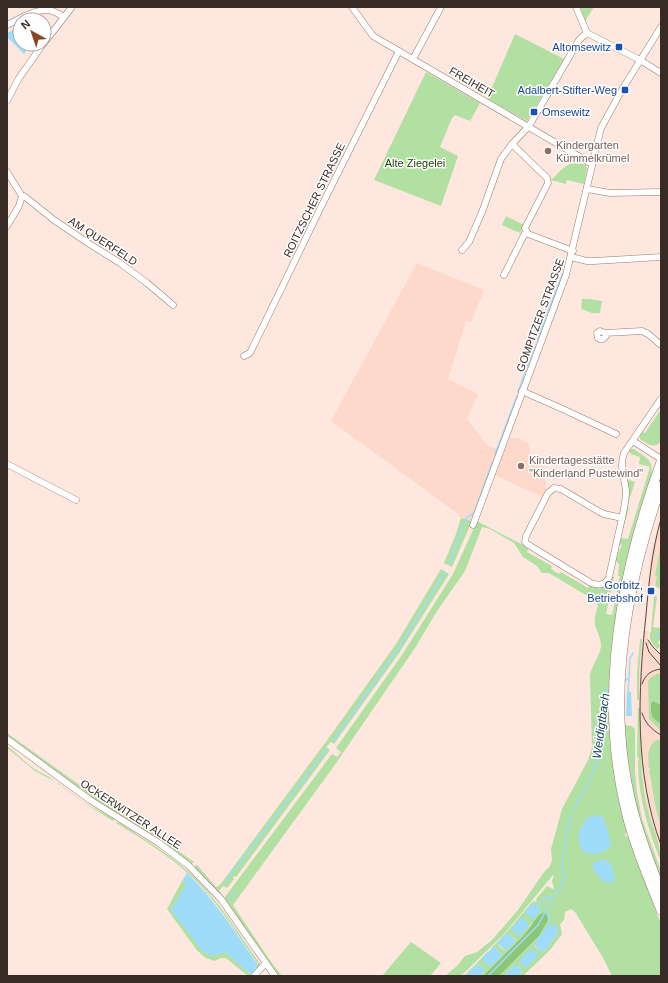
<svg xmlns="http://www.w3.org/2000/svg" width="668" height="983" font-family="Arial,sans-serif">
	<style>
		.built { fill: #fcd9ca }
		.green { fill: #b2e0a2; fill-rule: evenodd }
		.forest { fill: #8cc778 }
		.water { fill: #9fdcfa }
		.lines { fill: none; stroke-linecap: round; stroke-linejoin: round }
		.stream { stroke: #9fdcfa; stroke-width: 1.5 }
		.minor-casing { stroke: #9a7a6d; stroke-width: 7 }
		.highway-casing { stroke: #9a7a6d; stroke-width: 10 }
		.minor { stroke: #fff; stroke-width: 6 }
		.highway { stroke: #fff; stroke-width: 9 }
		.tram { stroke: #554740; stroke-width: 1 }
		.transit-dot { fill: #1a4fb4; stroke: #fff; stroke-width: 1.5 }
		.education-dot { fill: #8d6e63; stroke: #fff; stroke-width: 1.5 }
		.labels { text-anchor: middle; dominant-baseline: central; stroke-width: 3; stroke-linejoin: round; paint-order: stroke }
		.transit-label { font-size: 11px; fill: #164399; stroke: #fff; text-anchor: end }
		.street-label { font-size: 11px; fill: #382b25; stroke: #fff }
		.education-label { font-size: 11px; fill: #785e54; stroke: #fff; text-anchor: start }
		.park-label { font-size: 11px; fill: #1d430c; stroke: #fff }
		.water-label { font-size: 12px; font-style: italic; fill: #104155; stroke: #fff }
	</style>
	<rect width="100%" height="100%" fill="#fde7de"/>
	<g class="built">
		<path d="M417,263L484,290L471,322L466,321L448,379L478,394L467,419L488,446L498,450L472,521L461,518L457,513L331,421Z"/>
		<path d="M508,436L515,439L516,437L528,443L531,454L535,456L540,455L544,458L546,489L542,497L495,475Z"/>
		<path d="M661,512V541L655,576L657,577L655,586L648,585L651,555Z"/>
		<path d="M644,631H648V638L650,642L655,648L661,653V662L660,664L661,665V673L653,675L650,678L648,682L649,719L661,731V740L652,744L649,747L648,760L650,770L649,771L650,783L661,829V851L655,836L646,801L640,754L639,673Z"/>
	</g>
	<g class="green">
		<path d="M580,7H594L585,21Z"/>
		<path d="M515,34L564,59L527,121L487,99Z"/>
		<path d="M426,72L480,103L470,121L455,115L452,118L440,147L458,156L441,206L374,180Z"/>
		<path d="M576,159L586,165L587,168L584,184L567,180L566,184L551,180L561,170Z"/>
		<path d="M506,216L524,225L520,233L502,225Z"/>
		<path d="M582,299H589L602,301L600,313H592L581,309Z"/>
		<path d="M661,409V442C653,449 648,444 640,439V436L642,432L645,433Z"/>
		<path d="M631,449H634C639,453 648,457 651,464C652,468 651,472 653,477L611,701L608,702L609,708L610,709L628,832L625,834L626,837L630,836L646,880L648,890L661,924V976H612L602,956L575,912L571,909L565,912L564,920L560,924L562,934L550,950L523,976H518L522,972L521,969L517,965H514L504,976H499L539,936L532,923L523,936L483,976H481L485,970L478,964L476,965L467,976H464L505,934L533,901L535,902L537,901L536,899L547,886L553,889L554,888L552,881L554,875H553L504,934L464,973L460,976H445L458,965L465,956L477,952L492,940L518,910L544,872L550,866L552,860L551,849L562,809L588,760L592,748L590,675C592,665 600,656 601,646C601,638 597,632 595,625C594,619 596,612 598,606L594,600L549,573H542L537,566L523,557L514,543L490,529L482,527L465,571L437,611L415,648L334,766L233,905L271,962L282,976H278L225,901V897L332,754L337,757L341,752L336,748L402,655L453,574L477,521L525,546L528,549L527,552L552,566L551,569L559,574L561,572L588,588L590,585L594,586L611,576L614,577L606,614L612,615L620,576H618L619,564L615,560L622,545L619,544L620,538L628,539L650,467L639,464L640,457L631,454L629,451ZM558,933L544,952L536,948L534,944ZM509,934L516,940L505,951L498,945ZM495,947L502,956L487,952L492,948Z"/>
		<path d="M629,480L635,482L627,507L629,508L622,532L626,482Z"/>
		<path d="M461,518L472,521L452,567L444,563L456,534Z"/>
		<path d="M661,541V567L660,577L661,578V589L655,586L657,577L655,576Z"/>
		<path d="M441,569L449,574L399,653L334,744L331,742L326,747L330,750L236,877L234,876L233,878L234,879L227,888L223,886L219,891L221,893H218L195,868V866L197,865L216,887L220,885L328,739L396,644Z"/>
		<path d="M654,596L657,597L653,627L661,628V641L659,640L658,644L661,645L659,648L657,649C653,644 647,638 651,631Z"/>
		<path d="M640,639H642L639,673V700H637V674Z"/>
		<path d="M661,673V705L653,701L651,703C651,715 650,717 661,724V731L649,719L648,682C650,676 655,674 661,673Z"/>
		<path d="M640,707C640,739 640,772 646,802C650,822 661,843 661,862C648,829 638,797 638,761L639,760L637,755L638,708Z"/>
		<path d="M624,725L631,726L635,729V772L637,792L642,819L661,871V884L641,829L628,775Z"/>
		<path d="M7,733L92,794L136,821L194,862L191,864L189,863L134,824L90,797L7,736Z"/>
		<path d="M657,740H661V829L655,805L649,770H650V768H649C648,757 646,746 657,740Z"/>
		<path d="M7,746C18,754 26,764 38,771C43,774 50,776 54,781L35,771L7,748Z"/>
		<path d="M57,783H58L85,803L114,819L113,821L86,804Z"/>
		<path d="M118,822C140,836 163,850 183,867C215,894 237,931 260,964V966L258,969L255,968L258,964C240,938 222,909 200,885C176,860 146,841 116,823Z"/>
		<path d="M182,881L187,883L225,952L249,973L253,974V976H248L226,958H221L214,961L204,957L196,949L167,909Z"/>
		<path d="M411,942L441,963L430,976H382Z"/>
	</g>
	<g class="forest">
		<path d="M653,701L661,705V724C650,717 651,715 651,703Z"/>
		<path d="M545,912L547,915L548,920L539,936L499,976H483L523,936L539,915Z"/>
	</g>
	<g class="water">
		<path d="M18,28L20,30V44H31L24,54L7,37V33Z"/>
		<path d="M627,691L631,692L632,716H626Z"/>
		<path d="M597,815L602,816L608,832L611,845C603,855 595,855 583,852C576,835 577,833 587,818Z"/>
		<path d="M599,860H606L611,864L615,878L612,883L604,882L595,872L592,865L594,863Z"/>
		<path d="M187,873C215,900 236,933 258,965L255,968L256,971L253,974L249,973L225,952C216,956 212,957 203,952L171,910L187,883L182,881Z"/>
		<path d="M533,903L541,910L534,919L529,917L525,912Z"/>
		<path d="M521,917L529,923V925L521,935L518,936L511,929Z"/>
		<path d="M554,925L557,926L558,933L544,952L540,951L534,944L546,927Z"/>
		<path d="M506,934H509L516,941L506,951L497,943Z"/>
		<path d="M495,947L502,956L490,967L482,960V958L492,948Z"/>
		<path d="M529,950H531L538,955L535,959L525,968L519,961Z"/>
		<path d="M478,964L485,970L481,976H467L466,975L476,965Z"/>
		<path d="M514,965H517L521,969L522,972L518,976H504Z"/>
	</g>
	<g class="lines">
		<g class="stream">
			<path d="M546,316L565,268"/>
			<path d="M537,341L545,319"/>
			<path d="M527,367L536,345"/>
			<path d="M518,392L526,370"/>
			<path d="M495,454L517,396"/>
			<path d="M449,564L466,518L474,513L492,463"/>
			<path d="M656,637L661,632"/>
			<path d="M624,681L629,678L630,658L633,653"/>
			<path d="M628,691L629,679"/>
			<path d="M333,741L399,648L445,572"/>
			<path d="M573,811C580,797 589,784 594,770C602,749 605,713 604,690L610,686"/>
			<path d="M226,881L327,749"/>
			<path d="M227,900L235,893"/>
			<path d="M538,907L546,897L553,899"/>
			<path d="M546,911L549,916V927"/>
			<path d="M532,953L538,947"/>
			<path d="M488,976L538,925L555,894L562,886L564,877L563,860L566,837L571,815"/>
		</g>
		<defs>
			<g id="minor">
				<path d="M352,7L373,36L592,164"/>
				<path d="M576,7L587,33L640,60L661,73"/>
				<path d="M7,25C19,19 35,9 49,10C54,11 59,14 64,17"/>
				<path d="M44,43L72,7"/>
				<path d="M413,59L441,7"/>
				<path d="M7,101L19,78L43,44"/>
				<path d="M512,144L547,178L548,183L525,228L528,234L573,251"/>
				<path d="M7,172L22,196L19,206L7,226"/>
				<path d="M587,189L610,193L661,192"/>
				<path d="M22,196H24L54,220L88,243L120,263L147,283L173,305"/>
				<path d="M462,250L469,242L482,212L501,159L512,144L529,126L579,40L587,33"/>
				<path d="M571,257L587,261H594L661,257"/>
				<path d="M504,275L526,231"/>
				<path d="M605,333L606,336L603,339H600L598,338L597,333L600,331L605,333L642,331L648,334L661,345"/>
				<path d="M244,356L250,353L321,207L399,51"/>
				<path d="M522,391L567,411L616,434"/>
				<path d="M633,441L661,459"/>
				<path d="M7,464L76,500"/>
				<path d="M554,488L561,489L598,511L604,514L622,518L609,577C606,585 599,586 591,583L527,544L525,542L526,536L548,493Z"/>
				<path d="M622,518C624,509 626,500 626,492C625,478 619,467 624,453L661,399"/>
				<path d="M473,525L566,275L601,128L623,88L661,27"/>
				<path d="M7,739L90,800L159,843L188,865L221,899L275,976"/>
				<path d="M254,976L265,964"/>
			</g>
			<g id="highway">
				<path d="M661,462C621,572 598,692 625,807C633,843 648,877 661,910"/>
				<path d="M661,486C626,586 606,698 631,802C638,833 650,862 661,892"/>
			</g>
		</defs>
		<use href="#minor" class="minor-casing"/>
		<use href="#highway" class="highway-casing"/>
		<use href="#minor" class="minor"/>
		<use href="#highway" class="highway"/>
		<g class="tram">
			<path d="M661,519C652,550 649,582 646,615C638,691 634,772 661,845"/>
			<path d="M648,640L653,647L661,655"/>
			<path d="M646,643L649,652L661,666"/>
			<path d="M642,684C645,675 651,670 661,669"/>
			<path d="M642,713C645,723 652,730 661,735"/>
		</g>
	</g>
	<g class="transit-dot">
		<rect x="615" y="43" width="8" height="8" rx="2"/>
		<rect x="621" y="86" width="8" height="8" rx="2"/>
		<rect x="530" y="108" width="8" height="8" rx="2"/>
		<rect x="647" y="587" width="8" height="8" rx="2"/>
	</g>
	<g class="education-dot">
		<circle cx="548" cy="151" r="4"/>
		<circle cx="521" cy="466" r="4"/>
	</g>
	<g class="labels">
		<g class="transit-label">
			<text x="611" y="47">Altomsewitz</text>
			<text x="617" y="90">Adalbert-Stifter-Weg</text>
			<text x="542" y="112" text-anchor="start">Omsewitz</text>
			<text x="643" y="585">Gorbitz,<tspan x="643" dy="13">Betriebshof</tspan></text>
		</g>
		<g class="street-label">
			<text transform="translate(472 82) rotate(30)">FREIHEIT</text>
			<text transform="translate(314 200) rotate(-64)">ROITZSCHER STRASSE</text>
			<text transform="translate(103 241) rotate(33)">AM QUERFELD</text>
			<text transform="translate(540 315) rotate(-70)">GOMPITZER STRASSE</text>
			<text transform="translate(131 814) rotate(33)">OCKERWITZER ALLEE</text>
		</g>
		<g class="education-label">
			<text x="556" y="145">Kindergarten<tspan x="556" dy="13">Kümmelkrümel</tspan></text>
			<text x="529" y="460">Kindertagesstätte<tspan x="529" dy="13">"Kinderland Pustewind"</tspan></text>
		</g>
		<g class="park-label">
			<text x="415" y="163">Alte Ziegelei</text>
		</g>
		<g class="water-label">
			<text transform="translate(601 726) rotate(-82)">Weidigtbach</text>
		</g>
	</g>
	<rect width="668" height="983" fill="none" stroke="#382b25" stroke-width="16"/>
	<g transform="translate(32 32) rotate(320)"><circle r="19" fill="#ffffff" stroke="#afaaa8"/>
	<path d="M0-3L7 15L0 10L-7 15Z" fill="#8c4522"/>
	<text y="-6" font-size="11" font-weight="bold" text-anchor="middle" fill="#382b25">N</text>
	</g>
</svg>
